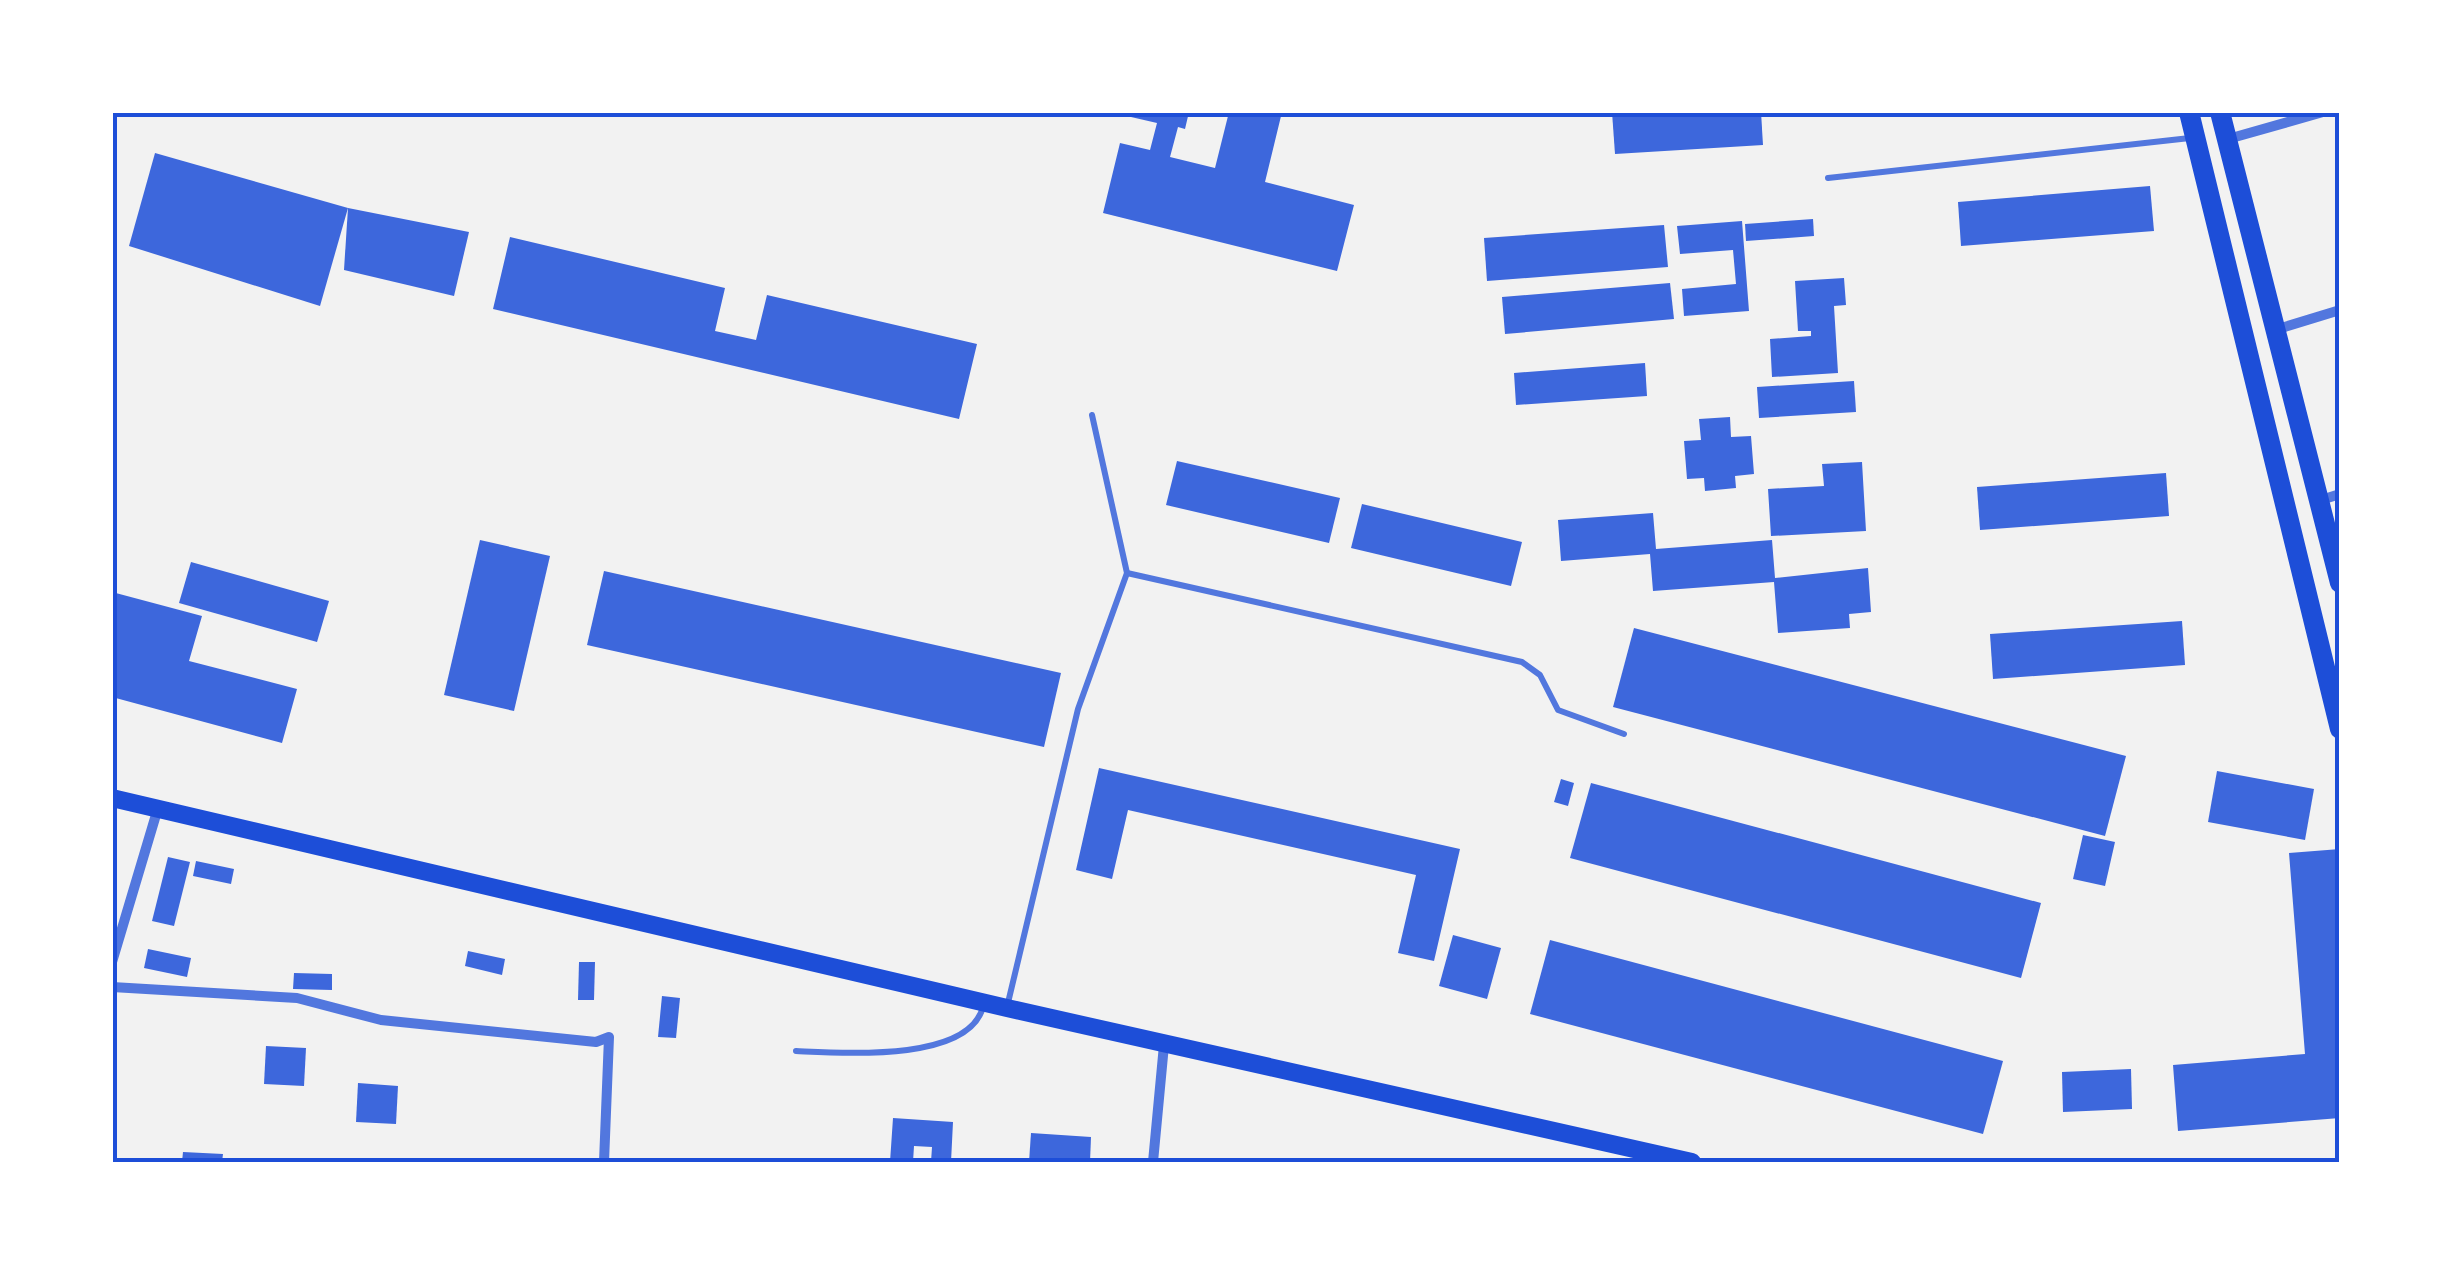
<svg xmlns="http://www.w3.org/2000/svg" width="2452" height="1275" font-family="'IBM Plex Sans',sans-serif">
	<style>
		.building { fill: #3d67dc }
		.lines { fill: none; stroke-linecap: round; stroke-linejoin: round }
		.service { stroke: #5277de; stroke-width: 6 }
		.minor { stroke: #5277de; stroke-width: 10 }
		.secondary { stroke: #1d4ed8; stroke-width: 18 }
		.primary { stroke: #1d4ed8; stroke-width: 20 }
		.neatline { fill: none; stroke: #1d4ed8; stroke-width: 4 }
	</style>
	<rect width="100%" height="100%" fill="#f2f2f2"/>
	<g class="building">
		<path d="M1133,112H1189L1185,129L1178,127L1170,157L1215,168L1229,112H1282L1265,182L1354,205L1337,271L1103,213L1120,143L1150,150L1157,123L1131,117Z"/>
		<path d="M1612,112H1761L1763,145L1615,154Z"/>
		<path d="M155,153L348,208L320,306L129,246Z"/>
		<path d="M2150,186L2154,231L1961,246L1958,202Z"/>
		<path d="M348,208L469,232L454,296L344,270Z"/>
		<path d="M1813,219L1814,236L1746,241L1745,224Z"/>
		<path d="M1742,221L1749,311L1684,316L1682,289L1736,284L1733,250L1680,254L1677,226Z"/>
		<path d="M1664,225L1668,267L1487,281L1484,238Z"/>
		<path d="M510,237L725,288L715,331L756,340L767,295L977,344L959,419L493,309Z"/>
		<path d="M1844,278L1846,305L1834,306L1838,373L1772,377L1770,339L1811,336V331H1798L1795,281Z"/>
		<path d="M1670,283L1674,319L1505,334L1502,297Z"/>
		<path d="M1645,363L1647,396L1516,405L1514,373Z"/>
		<path d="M1854,381L1856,412L1759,418L1757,387Z"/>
		<path d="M1730,417L1731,437L1751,436L1754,474L1735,476L1736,488L1705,491L1704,478L1687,479L1684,441L1701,440L1699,419Z"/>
		<path d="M1177,461L1340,498L1329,543L1166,505Z"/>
		<path d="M1862,462L1866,531L1771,536L1768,489L1824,486L1822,464Z"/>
		<path d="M2166,473L2169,516L1980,530L1977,487Z"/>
		<path d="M1362,504L1522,542L1511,586L1351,548Z"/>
		<path d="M1653,513L1656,549L1772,540L1775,578L1868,568L1871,612L1849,614L1850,628L1778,633L1774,582L1653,591L1650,554L1561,561L1558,520Z"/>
		<path d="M480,540L550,556L514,711L444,695Z"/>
		<path d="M191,562L329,601L317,642L179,603Z"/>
		<path d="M604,571L1061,673L1044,747L587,645Z"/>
		<path d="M112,592L202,616L189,661L297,689L282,743L112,697Z"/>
		<path d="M2182,621L2185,665L1993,679L1990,634Z"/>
		<path d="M1634,628L2126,756L2105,836L1613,707Z"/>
		<path d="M1099,768L1460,849L1434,961L1398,953L1416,875L1128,810L1112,879L1076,870Z"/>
		<path d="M2217,771L2314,789L2305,840L2208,822Z"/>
		<path d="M1561,779L1574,783L1568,806L1554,802Z"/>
		<path d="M1591,783L2041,903L2021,978L1570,858Z"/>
		<path d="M2083,835L2115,842L2105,886L2073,879Z"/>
		<path d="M2340,849V1118L2178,1131L2173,1065L2305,1054L2289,853Z"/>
		<path d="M168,857L190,862L174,926L152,921Z"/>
		<path d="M196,861L234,869L231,884L193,876Z"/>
		<path d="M1453,935L1501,948L1487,999L1439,986Z"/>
		<path d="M1550,940L2003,1061L1983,1134L1530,1014Z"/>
		<path d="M148,949L191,958L187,977L144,968Z"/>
		<path d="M468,951L505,959L502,975L465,966Z"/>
		<path d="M579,962H595L594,1000H578Z"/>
		<path d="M294,973L332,974V990L293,989Z"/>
		<path d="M662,996L680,998L676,1038L658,1037Z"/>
		<path d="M266,1046L306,1048L304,1086L264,1084Z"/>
		<path d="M2131,1069L2132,1109L2063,1112L2062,1072Z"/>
		<path d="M358,1083L398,1086L396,1124L356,1122Z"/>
		<path d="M893,1118L953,1122L951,1162H931L932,1147L914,1146L913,1162H890Z"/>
		<path d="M1031,1133L1091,1137L1090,1162H1029Z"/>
		<path d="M183,1152L223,1154L222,1162H182Z"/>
	</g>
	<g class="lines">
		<g class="service">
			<path d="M1828,178L2190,138"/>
			<path d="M1127,573L1522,662L1540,675L1558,710L1624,734"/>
			<path d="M1007,1007L1078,709L1127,573L1092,415"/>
			<path d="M796,1051C840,1053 968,1063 983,1007"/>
		</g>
		<g class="minor">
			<path d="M2228,139L2323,112"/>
			<path d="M2278,329L2340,310"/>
			<path d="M2321,500L2340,494"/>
			<path d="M112,962L158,808"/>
			<path d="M112,987L297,998L381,1020L596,1042L609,1037L604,1162"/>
			<path d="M1153,1162L1164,1045"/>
		</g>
		<path class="secondary" d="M112,798L1007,1008L1692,1162"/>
		<g class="primary">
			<path d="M2189,112L2340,729"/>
			<path d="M2220,112L2340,583"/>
		</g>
	</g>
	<rect width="2452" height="1275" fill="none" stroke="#ffffff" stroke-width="230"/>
	<rect x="115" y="115" width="2222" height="1045" class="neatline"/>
</svg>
